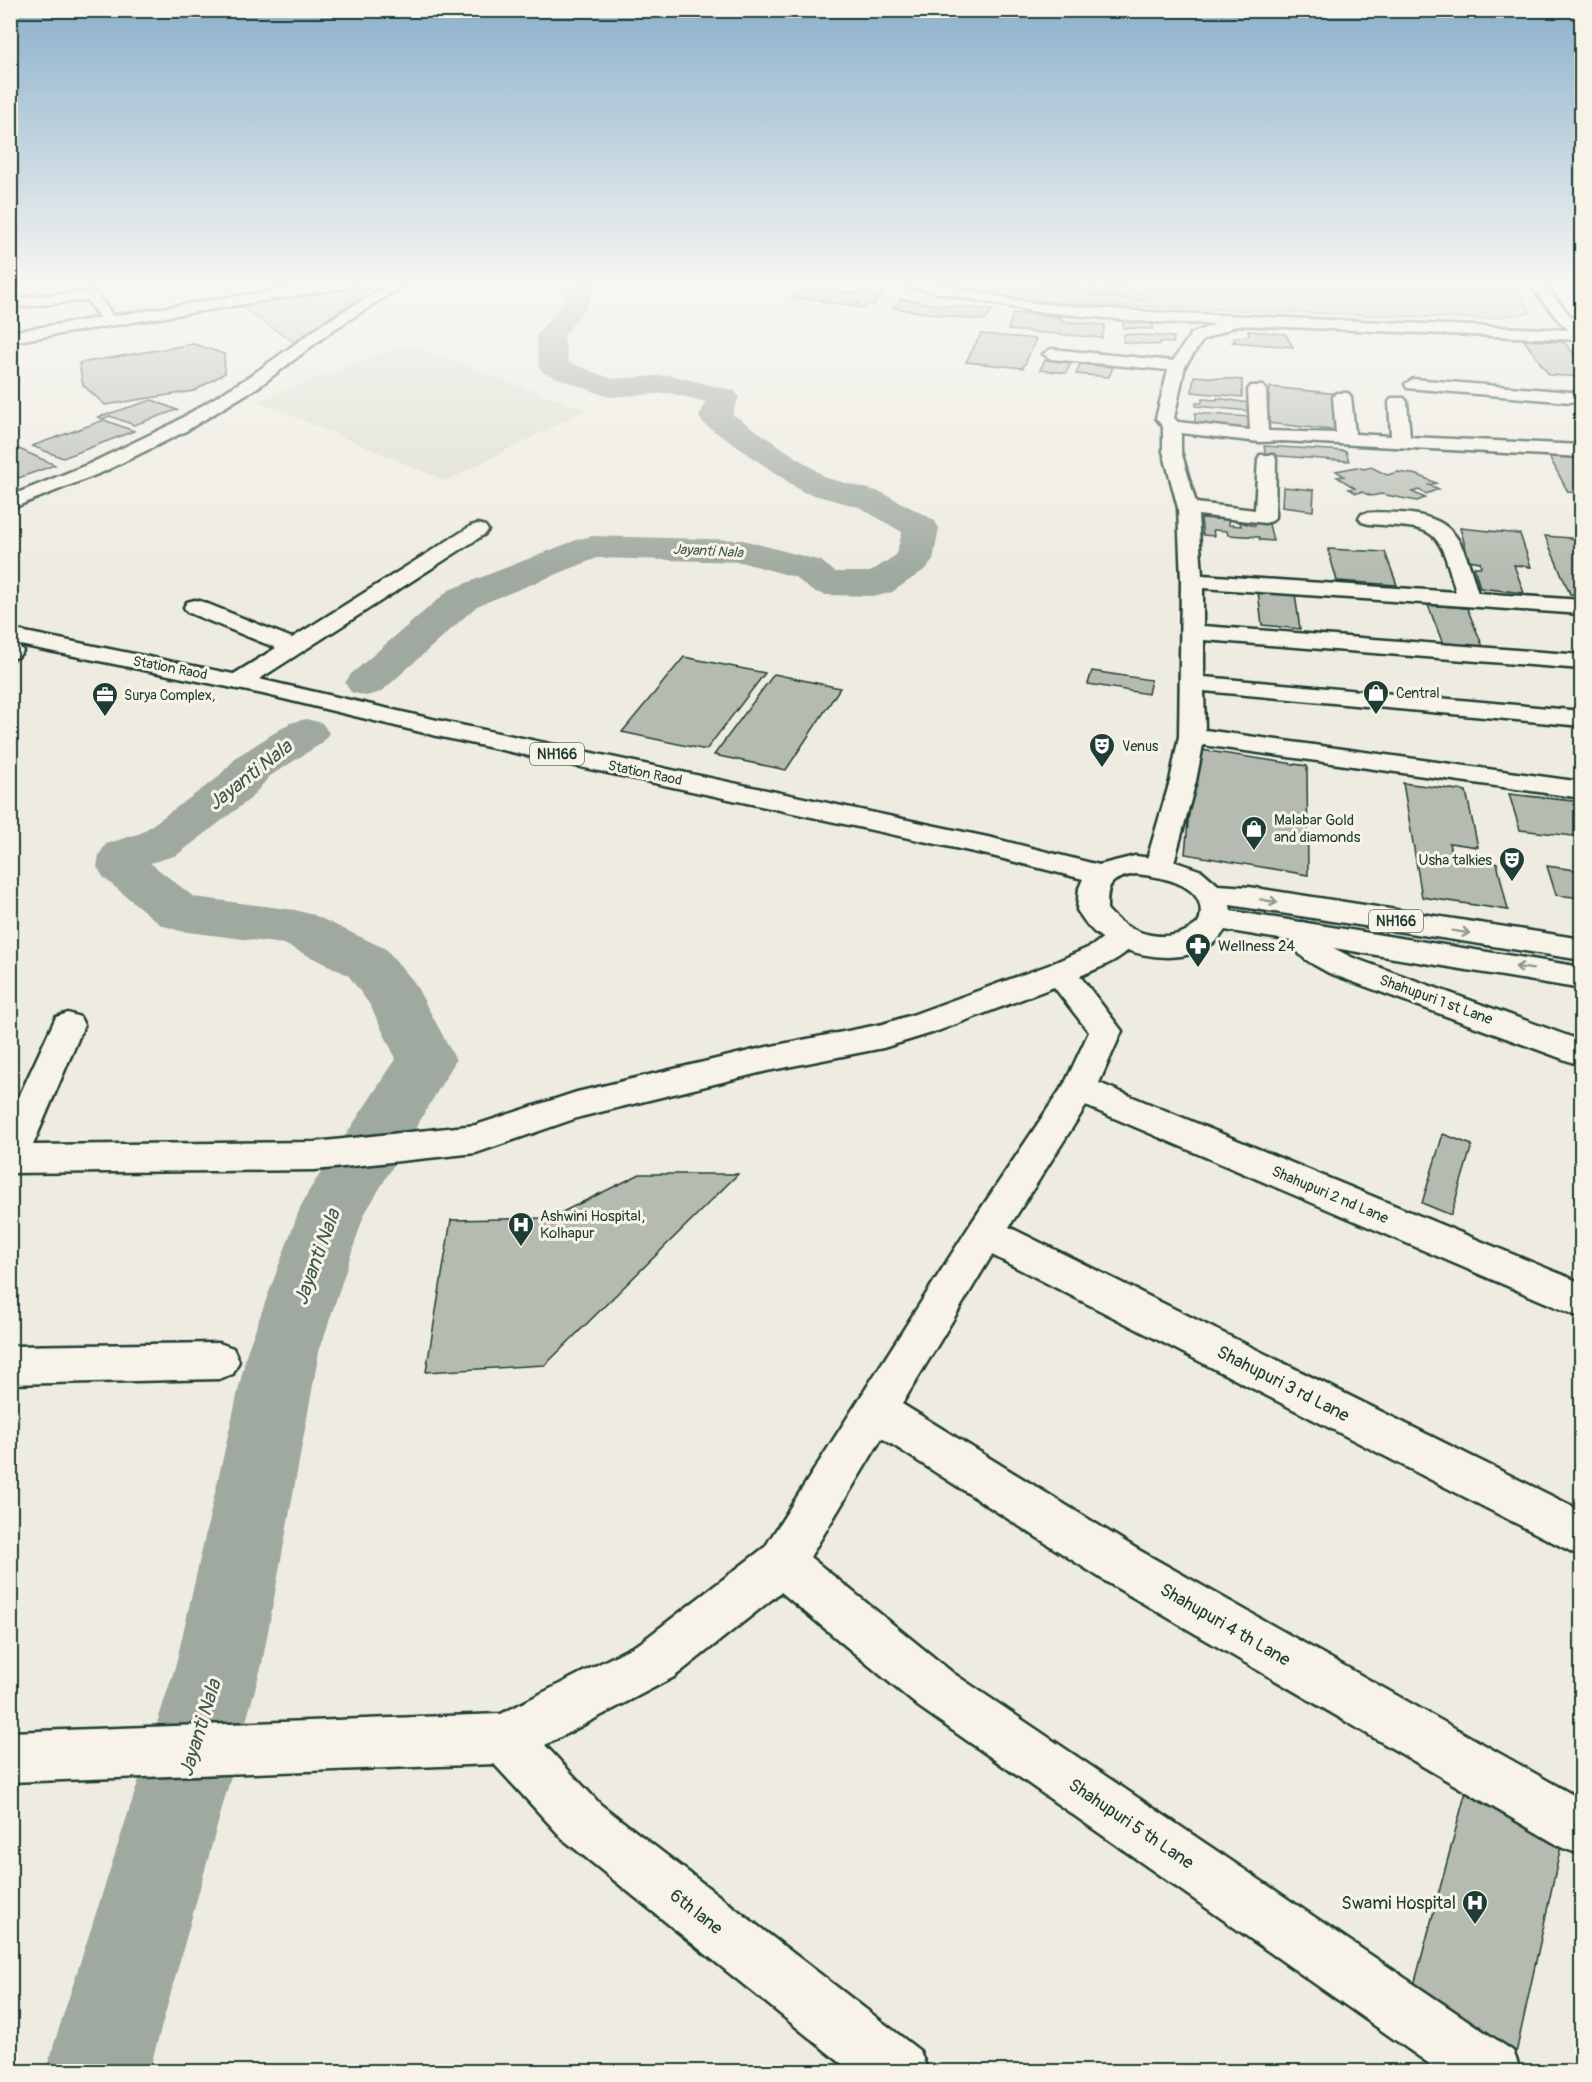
<svg xmlns="http://www.w3.org/2000/svg" width="1592" height="2082" font-family="Pangolin,sans-serif">
	<style>
		.built { fill: #ddddd2 }
		.green { fill: #cccfc4; stroke: #76867c; stroke-width: 1.5 }
		.lines { fill: none; stroke-linecap: round; stroke-linejoin: round }
		.river { fill: #9fa99f; fill-rule: evenodd }
		.building { fill: #b5bbb0; stroke: #1f3d34; stroke-width: 1.5 }
		.minor-casing { stroke: #1f3d34; stroke-width: 5 }
		.major-casing { stroke: #1f3d34; stroke-width: 5 }
		.highway-casing { stroke: #1f3d34; stroke-width: 5 }
		.minor { fill: #f7f3e8; fill-rule: evenodd }
		.major { fill: #f7f3e8; fill-rule: evenodd }
		.highway { fill: #f7f3e8; fill-rule: evenodd }
		.oneway { stroke: #8b988e }
		.labels { text-anchor: middle; dominant-baseline: central; stroke-width: 6; stroke-linejoin: round; paint-order: stroke }
		.far-water-label { font-size: 14px; font-style: italic; fill: #3f584f; stroke: #f7f3e8 }
		.far-street-label { font-size: 14px; fill: #1f3d34; stroke: #f7f3e8 }
		.far-poi-label { font-size: 14px; fill: #1f3d34; stroke: #f7f3e8; text-anchor: start }
		.shield { fill: #f7f3e8; stroke: #60746a; stroke-width: 1.5 }
		.shield-label { font-size: 14px; font-weight: bold; fill: #1f3d34 }
		.poi-label { font-size: 15px; fill: #1f3d34; stroke: #f7f3e8; text-anchor: start }
		.street-label { font-size: 15px; fill: #1f3d34; stroke: #f7f3e8 }
		.near-street-label { font-size: 18px; fill: #1f3d34; stroke: #f7f3e8 }
		.near-poi-label { font-size: 18px; fill: #1f3d34; stroke: #f7f3e8; text-anchor: end }
		.near-water-label { font-size: 20px; font-style: italic; fill: #3f584f; stroke: #f7f3e8 }
	</style>
	<rect width="100%" height="100%" fill="#eeece1"/>
	<filter id="ink" filterUnits="userSpaceOnUse"><feTurbulence type="fractalNoise" baseFrequency=".0167" numOctaves="2"/><feDisplacementMap in="SourceGraphic" scale="12" xChannelSelector="R" yChannelSelector="G"/><feConvolveMatrix kernelMatrix="1 2 1 2 8 2 1 2 1" color-interpolation-filters="sRGB"/></filter>
	<g filter="url(#ink)">
		<path class="built" d="M407,344L586,410L446,481L257,401Z"/>
		<g class="green">
			<path d="M966,283H1505L1522,298L1531,313L1484,319L1076,304L964,291Z"/>
			<path d="M374,285L294,342L238,305Z"/>
		</g>
		<g class="lines">
			<g class="river">
				<path d="M571,283H597L585,308L564,336L568,362L612,379L669,375L735,391L739,397L732,414L827,478L883,493L934,520L939,528L933,560L927,568L892,592L878,596L826,595L812,591L795,577L741,562L597,558L477,606L381,692L366,696L351,692L345,683L351,674L449,590L579,539L592,536L743,540L821,561L835,572H870L896,555L902,532L859,507L803,492L704,424L699,417L706,402L669,393L609,397L544,373L539,367L536,336L560,306Z"/>
				<path d="M306,719L322,723L329,733L322,743L270,776L250,799L177,855L150,863L194,897L295,910L314,915L386,949L414,982L456,1060L364,1215L319,1352L262,1664L149,2072H45L176,1664L247,1352L300,1208L310,1189L396,1059L370,1005L348,975L284,944L180,931L161,925L104,878L97,867L99,855L106,844L141,833L216,779L238,756L290,723Z"/>
			</g>
		</g>
		<g class="building">
			<path d="M1037,283H1083L1081,288Z"/>
			<path d="M1564,283H1582V299Z"/>
			<path d="M1091,284H1117L1143,293L1144,300L1088,295Z"/>
			<path d="M805,287L823,290L882,295L873,305H867L864,308L856,307L859,304L849,305L822,302L824,300L793,298Z"/>
			<path d="M901,299L931,304L993,310L985,320L961,318L893,308Z"/>
			<path d="M1013,313L1062,317L1061,321L1105,325L1102,338L1008,330Z"/>
			<path d="M1124,320L1150,322L1153,325V329L1123,328Z"/>
			<path d="M1248,331L1285,334L1293,347L1231,342H1235L1234,338L1249,335Z"/>
			<path d="M981,334L1036,339L1023,368L966,362Z"/>
			<path d="M1124,334L1174,337L1173,343L1160,342L1159,345L1123,342Z"/>
			<path d="M1524,340L1564,342L1582,364V377L1549,375Z"/>
			<path d="M194,344L224,354L225,373L194,391L105,405L83,385L79,363Z"/>
			<path d="M1045,360L1071,363L1066,373L1040,370Z"/>
			<path d="M1080,364L1113,367L1109,377L1076,374Z"/>
			<path d="M1194,376L1242,380V397L1192,392Z"/>
			<path d="M1270,387L1339,394L1341,431L1267,423Z"/>
			<path d="M1217,398L1249,403L1250,411L1196,406V403H1202V399L1217,400Z"/>
			<path d="M152,400L177,410L134,425L110,416L103,419L98,417Z"/>
			<path d="M1195,413L1249,417V429L1195,424Z"/>
			<path d="M104,420L134,431L63,458L32,446Z"/>
			<path d="M1264,446L1346,451L1349,461L1266,455Z"/>
			<path d="M19,449L55,465L10,481V452Z"/>
			<path d="M1549,456L1582,459V493L1568,492Z"/>
			<path d="M1357,467L1364,469L1371,467L1387,475L1398,472L1418,475L1436,483L1429,485L1439,489L1426,494L1419,490L1412,492L1425,498L1417,501L1381,494L1371,496L1362,492L1356,493L1349,489L1355,488L1337,477L1344,476L1336,471Z"/>
			<path d="M1283,487L1314,490L1313,511L1282,507Z"/>
			<path d="M1201,518L1228,520L1229,525L1241,526L1240,522L1255,526V523L1269,524L1273,541L1260,540L1259,537L1228,535L1227,531L1213,530L1214,536L1203,535Z"/>
			<path d="M1460,528L1520,534L1531,567L1514,565L1524,593L1480,588L1474,567H1481L1480,562L1469,560Z"/>
			<path d="M1545,536L1582,539V595L1570,594Z"/>
			<path d="M1328,549L1385,552L1397,585L1337,581Z"/>
			<path d="M1258,591L1295,594L1300,629L1262,625Z"/>
			<path d="M1428,605L1467,608L1483,647L1443,644Z"/>
			<path d="M684,657L765,673L706,750L622,732Z"/>
			<path d="M1092,671L1151,680L1148,694L1088,684Z"/>
			<path d="M774,674L840,688L786,770L714,755Z"/>
			<path d="M1195,749L1307,766L1308,875L1185,854Z"/>
			<path d="M1403,783L1466,791L1478,847L1449,843L1452,857L1497,863L1508,910L1422,897Z"/>
			<path d="M1509,794L1582,802V837L1520,830Z"/>
			<path d="M1547,866L1582,871V898L1556,895Z"/>
			<path d="M1443,1134L1472,1145L1451,1215L1422,1203Z"/>
			<path d="M640,1174H738L545,1365L426,1372L451,1220L550,1218Z"/>
			<path d="M1470,1776L1564,1832L1512,2072L1409,2004Z"/>
		</g>
		<g class="lines">
			<defs>
				<g id="minor">
					<path d="M903,283H933L1031,303L1149,312L1569,330L1561,323L1528,283H1543L1571,317L1582,324V340L1238,325L1203,340L1185,366L1174,418L1178,422L1250,430L1248,390L1251,386H1263L1266,390L1268,431L1336,433L1333,397L1336,393H1348L1351,397L1355,434L1391,436L1389,402L1392,398H1404L1407,402L1410,437L1582,445V457L1283,441L1259,442L1181,433V451L1196,503L1255,510L1258,459L1260,455H1274L1276,459L1275,517L1272,521L1265,523L1198,515L1202,575L1456,592C1437,523 1436,529 1369,524L1362,522L1359,518L1362,514C1374,511 1387,513 1399,513C1458,516 1463,543 1478,593L1582,600V614L1203,588V626L1582,655V669L1204,640V677L1582,711V726L1204,691L1205,730L1582,782V798L1203,745L1196,781L1173,866L1169,872L1159,875L1149,872L1145,866L1170,781L1179,736L1181,581L1178,508L1163,451V427L1156,418L1168,370L1051,359L1043,354L1051,349L1173,361L1191,334L1215,324L1149,322L1031,311L910,287Z"/>
					<path d="M91,291L96,292L113,316L110,319H100L87,300L10,308V299Z"/>
					<path d="M1413,379L1570,392L1576,393L1579,397L1576,401L1570,402L1407,388L1405,384Z"/>
					<path d="M478,524L485,526L488,530L485,534L247,687L238,689L229,687L226,682L229,677L276,648L187,612L184,607L187,602L195,600L203,602L292,638L471,526Z"/>
					<path d="M10,644L19,646L23,651L18,657L10,659Z"/>
					<path d="M1302,922L1313,925L1322,942L1351,957L1582,1041V1066L1329,973C1304,959 1299,959 1287,932L1291,925Z"/>
					<path d="M1124,927L1135,930L1139,937C1127,958 1101,967 1080,976L1122,1031L1099,1083L1582,1283V1318L1086,1106L1009,1227L1582,1511V1557L992,1255L902,1404L1137,1549L1582,1800V1855L1563,1848L1105,1581L882,1438L810,1557L953,1673L1513,2051L1521,2072H1441L919,1707L781,1592L674,1677L545,1745L600,1804L920,2051L928,2072H852L564,1840L494,1764L10,1782V1732L501,1714L640,1643L765,1547L972,1222L1065,1083L1089,1032L1054,987L935,1032L883,1048L767,1071L580,1117L476,1153L315,1170L10,1173V1116L56,1017L68,1013L80,1017L84,1025L33,1145L315,1142L476,1125L577,1092L767,1047L883,1024L912,1015L1049,965L1092,946L1113,930Z"/>
					<path d="M219,1343L233,1348L239,1361L233,1374L219,1379L10,1384V1346Z"/>
				</g>
				<g id="major">
					<path d="M321,283H356L349,287L10,342V332Z"/>
					<path d="M390,283H407L333,330L261,385L184,432L103,472L10,509V496L89,464L172,424L249,377L323,324Z"/>
				</g>
				<path id="highway" d="M10,629L263,680L437,720L992,838L1099,865L1135,856L1170,860L1202,871L1218,885L1249,887L1582,939V960L1230,905L1231,911L1582,967V989L1225,930C1200,970 1131,960 1098,935C1089,929 1083,919 1077,910L1079,888L1083,879L992,856L437,736L263,694L10,643ZM1135,874C1161,876 1211,885 1199,922C1172,947 1129,936 1107,909C1107,883 1110,879 1135,874Z"/>
			</defs>
			<use href="#minor" class="minor-casing"/>
			<use href="#major" class="major-casing"/>
			<use href="#highway" class="highway-casing"/>
			<use href="#minor" class="minor"/>
			<use href="#major" class="major"/>
			<use href="#highway" class="highway"/>
		</g>
		<defs><path id="oneway-shaft" d="M-6 0H5M1.5-3L5.5 0L1.5 3" fill="none" stroke-width="1.6" stroke-linecap="round" stroke-linejoin="round" transform="scale(1.5)"/></defs>
		<g class="oneway">
			<use href="#oneway-shaft" transform="translate(1269 901) rotate(10)"/>
			<use href="#oneway-shaft" transform="translate(1461 932) rotate(9)"/>
			<use href="#oneway-shaft" transform="translate(1524 968) rotate(-171)"/>
		</g>
	</g>
	<linearGradient id="sky" x2="0" y2="1"><stop stop-color="#8bb0cb"/><stop offset="0.49" stop-color="#f7f6f2"/><stop offset="1" stop-color="#f7f6f2" stop-opacity="0"/></linearGradient>
	<rect width="1592" height="575" fill="url(#sky)"/>
	<defs>
		<symbol id="shop-pin" viewBox="-11 -11 22 30"><path d="M0 17L-7.5 6A9.5 9.5 0 1 1 7.5 6Z" fill="#1f3d34" stroke="#f7f3e8"/><path d="M-5-2.5h2.3a2.7 3.5 0 0 1 5.4 0H5L5.5 6h-11ZM-1.5-2.5h3a1.5 2.3 0 0 0-3 0Z" fill="#fff"/></symbol>
		<symbol id="office-pin" viewBox="-11 -11 22 30"><path d="M0 17L-7.5 6A9.5 9.5 0 1 1 7.5 6Z" fill="#1f3d34" stroke="#f7f3e8"/><path d="M-6-3h4V-5.5h4V-3h4V5H-6ZM-1-4.5V-3h2v-1.5ZM-6 0V1H6V0Z" fill="#fff"/></symbol>
		<symbol id="theatre-pin" viewBox="-11 -11 22 30"><path d="M0 17L-7.5 6A9.5 9.5 0 1 1 7.5 6Z" fill="#1f3d34" stroke="#f7f3e8"/><path d="M-5-5.5Q0-4 5-5.5V0Q5 5 0 6Q-5 5-5 0ZM-3.3-2.5H-1v1.5H-3.3ZM1-2.5H3.3v1.5H1ZM-2.8 1Q0 5.5 2.8 1Z" fill="#fff"/></symbol>
		<symbol id="pharmacy-pin" viewBox="-11 -11 22 30"><path d="M0 17L-7.5 6A9.5 9.5 0 1 1 7.5 6Z" fill="#1f3d34" stroke="#f7f3e8"/><path d="M-2-6h4v4h4v4h-4v4h-4v-4h-4v-4h4Z" fill="#fff"/></symbol>
		<symbol id="hospital-pin" viewBox="-11 -11 22 30"><path d="M0 17L-7.5 6A9.5 9.5 0 1 1 7.5 6Z" fill="#1f3d34" stroke="#f7f3e8"/><path d="M-5-5h3v3.5h4V-5h3V5h-3V1.5h-4V5h-3Z" fill="#fff"/></symbol>
	</defs>
	<g fill-rule="evenodd">
		<use href="#shop-pin" x="1361" y="678" width="30" height="40"/>
		<use href="#office-pin" x="90" y="680" width="30" height="40"/>
		<use href="#theatre-pin" x="1087" y="731" width="30" height="40"/>
		<use href="#shop-pin" x="1239" y="814" width="30" height="40"/>
		<use href="#theatre-pin" x="1497" y="845" width="30" height="40"/>
		<use href="#pharmacy-pin" x="1183" y="931" width="30" height="40"/>
		<use href="#hospital-pin" x="506" y="1210" width="30" height="40"/>
		<use href="#hospital-pin" x="1460" y="1888" width="30" height="40"/>
	</g>
	<g class="labels">
		<g class="far-water-label">
			<text transform="translate(708 551) rotate(3)">Jayanti Nala</text>
		</g>
		<g class="far-street-label">
			<text transform="translate(170 668) rotate(11)">Station Raod</text>
			<text transform="translate(645 773) rotate(12)">Station Raod</text>
		</g>
		<g class="far-poi-label">
			<text x="1396" y="693">Central</text>
			<text x="124" y="695">Surya Complex,</text>
			<text x="1122" y="746">Venus</text>
		</g>
		<g class="shield">
			<rect x="530" y="743" width="54" height="22" rx="4.5"/>
			<rect x="1369" y="910" width="54" height="22" rx="4.5"/>
		</g>
		<g class="shield-label">
			<text x="557" y="754">NH166</text>
			<text x="1396" y="921">NH166</text>
		</g>
		<g class="poi-label">
			<text x="1274" y="820">Malabar Gold<tspan x="1274" dy="17">and diamonds</tspan></text>
			<text x="1492" y="860" text-anchor="end">Usha talkies</text>
			<text x="1218" y="946">Wellness 24</text>
			<text x="540" y="1216">Ashwini Hospital,<tspan x="540" dy="17">Kolhapur</tspan></text>
		</g>
		<g class="street-label">
			<text transform="translate(1436 1000) rotate(20)">Shahupuri 1 st Lane</text>
			<text transform="translate(1330 1195) rotate(23)">Shahupuri 2 nd Lane</text>
		</g>
		<g class="near-street-label">
			<text transform="translate(1283 1384) rotate(27)">Shahupuri 3 rd Lane</text>
			<text transform="translate(1225 1625) rotate(30)">Shahupuri 4 th Lane</text>
			<text transform="translate(1131 1824) rotate(34)">Shahupuri 5 th Lane</text>
			<text transform="translate(696 1912) rotate(38)">6th lane</text>
		</g>
		<g class="near-poi-label">
			<text x="1456" y="1903">Swami Hospital</text>
		</g>
		<g class="near-water-label">
			<text transform="translate(250 775) rotate(-38)">Jayanti Nala</text>
			<text transform="translate(317 1257) rotate(-70)">Jayanti Nala</text>
			<text transform="translate(200 1728) rotate(-73)">Jayanti Nala</text>
		</g>
	</g>
	<rect width="1592" height="2082" fill="none" stroke="#f7f3e8" stroke-width="36"/>
	<rect x="18" y="18" width="1556" height="2046" fill="none" stroke="#1f3d34" stroke-width="2" filter="url(#ink)"/>
</svg>
